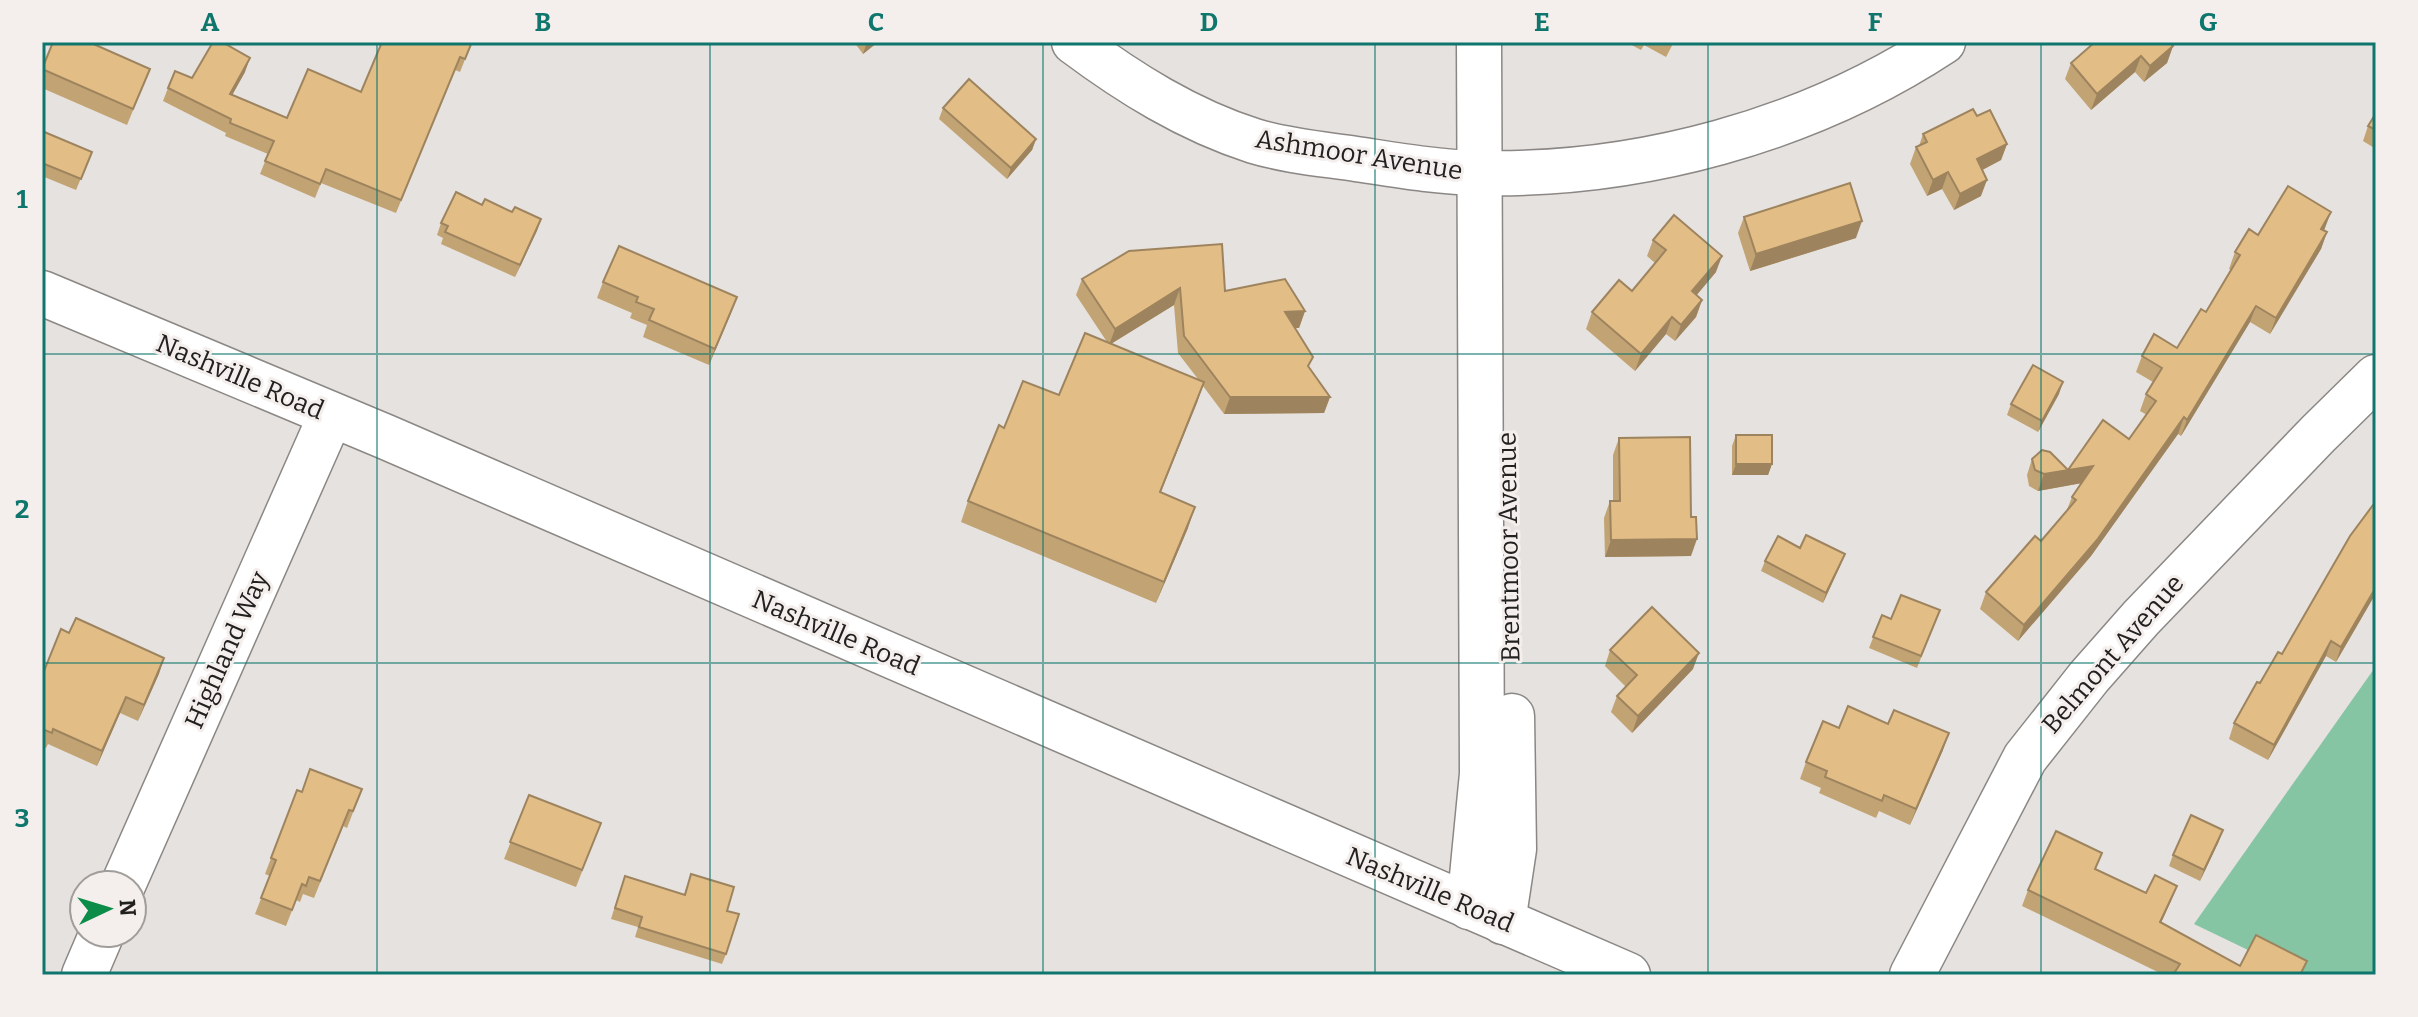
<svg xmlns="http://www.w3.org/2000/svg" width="2418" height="1017" font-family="Bitter,serif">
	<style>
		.green { fill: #86c5a3 }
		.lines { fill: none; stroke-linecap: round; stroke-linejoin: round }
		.minor-casing { stroke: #8b8784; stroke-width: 47 }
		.major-casing { stroke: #8b8784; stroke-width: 47 }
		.minor { stroke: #fff; stroke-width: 44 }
		.major { stroke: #fff; stroke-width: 44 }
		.wall { fill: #c2a373; fill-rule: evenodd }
		.shaded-wall { fill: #9e845e }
		.building { fill: #e2bd86; stroke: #9e845e; stroke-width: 2 }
		.grid { fill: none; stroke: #0f766e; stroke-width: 2; stroke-opacity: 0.55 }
		.labels { text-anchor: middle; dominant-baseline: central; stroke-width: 6; stroke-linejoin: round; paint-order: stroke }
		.street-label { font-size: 26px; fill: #222120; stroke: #f4efec }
		.neatline { fill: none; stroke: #0f766e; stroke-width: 3 }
		.grid-label { font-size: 26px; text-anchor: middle; font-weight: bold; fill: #0f766e }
	</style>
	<rect width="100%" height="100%" fill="#e6e2df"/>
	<path class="green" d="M2376,666V975H2300L2194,924Z"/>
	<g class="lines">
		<defs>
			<g id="minor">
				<path d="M1074,42C1129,83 1188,120 1254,141C1287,151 1322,154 1356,159C1396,165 1436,172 1476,173C1638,177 1808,131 1943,42"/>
				<path d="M123,885L331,415"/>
				<path d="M1469,907L1482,774L1479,42"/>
				<path d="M1503,922L1514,849L1512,716"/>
				<path d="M84,975L102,933"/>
				<path d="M1912,975L2025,758L2089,677L2141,618L2318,434L2376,377"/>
			</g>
			<path id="major" d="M42,293L386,437L1628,975"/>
		</defs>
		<use href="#minor" class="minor-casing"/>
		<use href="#major" class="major-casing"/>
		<use href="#minor" class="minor"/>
		<use href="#major" class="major"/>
	</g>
	<g class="wall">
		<path d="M472,42L460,72L455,70L396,213L321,183L315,198L260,174L268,154L225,136L226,133L163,101L168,88L192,78L245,72L232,95L287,118L361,92Z"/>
		<path d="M854,42H878L863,54Z"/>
		<path d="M1626,42H1674L1666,57L1644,45L1641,50Z"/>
		<path d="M2173,46L2167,63L2144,82L2135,72L2091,110L2065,79L2071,63Z"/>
		<path d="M42,68L150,69L127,125L42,88Z"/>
		<path d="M943,108L1036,139L1032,150L1007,179L939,119Z"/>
		<path d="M2376,113V149L2363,141L2368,126Z"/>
		<path d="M1977,116L2007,144L2001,160L1982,170L1981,196L1954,210L1942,189L1927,196L1910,164L1916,147L1919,146L1923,134Z"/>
		<path d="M42,131L92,152L76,190L42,176Z"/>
		<path d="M482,205L541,219L515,277L441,244L443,238L437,235L441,223Z"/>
		<path d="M1744,217L1856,238L1750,271L1738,233Z"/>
		<path d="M2325,228L2324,230L2327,232L2321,249L2270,334L2250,322L2181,436L2178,434L2091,556L2018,641L1980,609L1986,592L2041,541L2066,512L2072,497L2081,483L2038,491L2029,486L2027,475L2032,459L2068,470L2129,439L2147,415L2140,411L2146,394L2153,382L2136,372L2142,356L2177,348L2206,312L2231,270L2229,269L2235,252L2258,235Z"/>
		<path d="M1653,240L1716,272L1696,295L1702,300L1696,317L1675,341L1666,334L1635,371L1586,329L1592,312L1632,291L1655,263L1647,256Z"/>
		<path d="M1082,279L1225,291L1305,311L1299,328H1295L1309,367L1330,397L1324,413L1224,414L1203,386L1161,492L1188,528L1156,603L961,522L968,501L1004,428L1059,395L1107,342L1076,295ZM1174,305L1178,353L1198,379L1111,344Z"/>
		<path d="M603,282L731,313L709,365L643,337L647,325L630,318L632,313L597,298Z"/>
		<path d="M2059,394L2038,432L2007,415L2011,404Z"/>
		<path d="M1736,435L1772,464L1768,475H1732V446Z"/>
		<path d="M1619,438L1691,556L1605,557L1604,518L1610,501H1613V455Z"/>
		<path d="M2376,501V593L2336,662L2326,656L2268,760L2229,739L2234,723L2260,683L2282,654Z"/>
		<path d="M1800,548L1841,564L1823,603L1761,571L1765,561Z"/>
		<path d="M1940,610L1917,668L1869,648L1882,615L1891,619Z"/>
		<path d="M69,633L164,658L138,721L120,713L97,766L48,744L46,748L42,746V676Z"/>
		<path d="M1610,650L1693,669L1632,733L1611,712L1617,696L1626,687L1605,666Z"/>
		<path d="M1839,728L1943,750L1910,825L1879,811L1876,818L1819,793L1821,788L1800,779L1806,762Z"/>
		<path d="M362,789L347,828L343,826L314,898L303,894L300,902L296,900L286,926L255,914L270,876L265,874L297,790L302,792Z"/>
		<path d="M529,795L601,823L576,887L504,859Z"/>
		<path d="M2219,841L2200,881L2169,866L2173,855Z"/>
		<path d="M2096,869L2146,893L2177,886L2161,923L2240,966L2307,961L2302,975H2164L2022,906L2028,890Z"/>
		<path d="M691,874L727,911L726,954L722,964L635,937L638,927L611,919L621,887L684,894Z"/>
	</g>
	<g class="shaded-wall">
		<path d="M867,42H878L863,54Z"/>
		<path d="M2173,46L2167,63L2144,82L2150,66Z"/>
		<path d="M2141,56L2135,72L2091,110L2097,94Z"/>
		<path d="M250,58L245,72L225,108L230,94Z"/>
		<path d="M1036,139L1032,150L1007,179L1011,168Z"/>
		<path d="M2007,144L2001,160L1971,176L1977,159Z"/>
		<path d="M1948,172L1942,189L1927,196L1933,180Z"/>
		<path d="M1987,180L1981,196L1954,210L1960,194Z"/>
		<path d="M2331,212L2325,228L2315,245L2321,229Z"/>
		<path d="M541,219L537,231L515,277L520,265Z"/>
		<path d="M1862,221L1856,238L1750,271L1756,254Z"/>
		<path d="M2327,232L2321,249L2270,334L2276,318Z"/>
		<path d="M1722,256L1716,272L1686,308L1692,291Z"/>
		<path d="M1180,288L1174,305L1109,345L1115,329Z"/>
		<path d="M737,297L731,313L709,365L715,349Z"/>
		<path d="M1702,300L1696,317L1675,341L1681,325Z"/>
		<path d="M2256,306L2250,322L2181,436L2187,420Z"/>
		<path d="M1305,311L1299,328H1279L1285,312Z"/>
		<path d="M1672,317L1666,334L1635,371L1641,354Z"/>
		<path d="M1204,382L1197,403L1152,513L1160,492Z"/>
		<path d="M2063,382L2059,394L2038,432L2042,421Z"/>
		<path d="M1230,397H1330L1324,413L1224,414Z"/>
		<path d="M2184,417L2178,434L2091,556L2018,641L2024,625Z"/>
		<path d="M1736,464H1772L1768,475H1732Z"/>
		<path d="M2093,466L2088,482L2038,491L2044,474Z"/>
		<path d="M1195,507L1188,528L1156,603L1164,582Z"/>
		<path d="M1697,539L1691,556L1605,557L1611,540Z"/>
		<path d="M1845,554L1841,564L1823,603L1826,593Z"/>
		<path d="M2376,587V593L2336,662L2341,647Z"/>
		<path d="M2331,641L2326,656L2268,760L2274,745Z"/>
		<path d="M1699,653L1693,669L1632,733L1638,716Z"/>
		<path d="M164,658L159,674L138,721L144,705Z"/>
		<path d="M126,697L120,713L97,766L102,751Z"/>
		<path d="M1949,733L1943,750L1910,825L1916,809Z"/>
		<path d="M2223,830L2219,841L2200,881L2204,870Z"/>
		<path d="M2177,886L2171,901L2154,938L2160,922Z"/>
	</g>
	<g class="building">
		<path d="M53,42H89L150,69L133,109L42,69Z"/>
		<path d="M213,42H222L250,58L230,94L287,118L308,69L361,92L382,42H472L465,59L460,57L401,200L326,169L320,184L265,161L274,141L230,123L231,119L168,88L175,71L192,78Z"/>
		<path d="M2095,42H2169L2173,46L2150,66L2141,56L2097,94L2071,63Z"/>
		<path d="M969,79L1036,139L1011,168L943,108Z"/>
		<path d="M1973,109L1977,116L1990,110L2007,144L1977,159L1987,180L1960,194L1948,172L1933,180L1916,147L1927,142L1923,134Z"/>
		<path d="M2376,113V130L2368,126Z"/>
		<path d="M42,131L92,152L81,179L42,163Z"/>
		<path d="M1850,183L1862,221L1756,254L1744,217Z"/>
		<path d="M2288,186L2331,212L2321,229L2327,232L2276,318L2256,306L2187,420L2184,417L2097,540L2024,625L1986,592L2035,536L2041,541L2076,500L2072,497L2093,466L2044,474L2035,470L2032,459L2042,450L2050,452L2068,470L2103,420L2129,439L2156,401L2146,394L2162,368L2142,356L2154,334L2177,348L2201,309L2206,312L2240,255L2235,252L2249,229L2258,235Z"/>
		<path d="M456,192L482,205L485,199L512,212L515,207L541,219L520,265L445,232L448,226L441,223Z"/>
		<path d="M1674,215L1722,256L1692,291L1702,300L1681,325L1672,317L1641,354L1592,312L1619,280L1632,291L1666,250L1653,240Z"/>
		<path d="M1222,244L1225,291L1285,279L1305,311L1285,312L1313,357L1308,366L1330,397H1230L1184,336L1180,288L1115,329L1082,279L1129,251Z"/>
		<path d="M619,246L737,297L715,349L649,320L654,309L636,302L638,297L603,282Z"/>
		<path d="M1085,333L1204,382L1160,492L1195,507L1164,582L968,501L999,425L1004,428L1023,381L1059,395Z"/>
		<path d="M2033,365L2063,382L2042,421L2011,404Z"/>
		<rect x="1736" y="435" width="36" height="29"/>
		<path d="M1690,437L1691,517H1696L1697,539L1611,540L1610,501H1620L1619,438Z"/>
		<path d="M2376,501V587L2341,647L2331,641L2274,745L2234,723L2257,682L2260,683L2278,652L2282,654L2350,536Z"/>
		<path d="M1806,535L1845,554L1826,593L1765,561L1778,536L1800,548Z"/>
		<path d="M1901,595L1940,610L1921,656L1873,637L1882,615L1891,619Z"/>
		<path d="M1652,607L1699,653L1638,716L1617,696L1637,675L1610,650Z"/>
		<path d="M76,618L164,658L144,705L126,697L102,751L53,729L52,733L42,729V676L61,629L69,633Z"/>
		<path d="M1848,706L1888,724L1894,710L1949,733L1916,809L1884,795L1882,801L1825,777L1827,771L1806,762L1823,721L1839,728Z"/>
		<path d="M310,769L362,789L353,811L349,810L320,881L309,877L306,886L302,884L292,910L261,898L276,860L271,858L297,790L302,792Z"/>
		<path d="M529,795L601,823L582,870L510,842Z"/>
		<path d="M2191,815L2223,830L2204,870L2173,855Z"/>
		<path d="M2056,831L2102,853L2095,869L2146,893L2155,875L2177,886L2160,922L2240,966L2256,935L2307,961L2300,975H2173L2180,964L2028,890Z"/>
		<path d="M691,874L734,887L727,911L739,914L726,954L639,927L642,917L615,908L625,876L685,895Z"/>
	</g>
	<path class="grid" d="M377,42V975M710,42V975M1043,42V975M1375,42V975M1708,42V975M2041,42V975M42,354H2376M42,663H2376"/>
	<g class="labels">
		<g class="street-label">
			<text transform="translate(1359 155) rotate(9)">Ashmoor Avenue</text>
			<text transform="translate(240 377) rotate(23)">Nashville Road</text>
			<text transform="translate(1509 547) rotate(-91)">Brentmoor Avenue</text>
			<text transform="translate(836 633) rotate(23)">Nashville Road</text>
			<text transform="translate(227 650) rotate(-66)">Highland Way</text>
			<text transform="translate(2113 654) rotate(-49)">Belmont Avenue</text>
			<text transform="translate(1430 890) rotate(23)">Nashville Road</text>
		</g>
	</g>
	<rect width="2418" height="1017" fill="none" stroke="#f4efec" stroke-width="88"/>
	<g transform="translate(108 909) rotate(86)"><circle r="38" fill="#f4efec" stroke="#a09d9a" stroke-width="2"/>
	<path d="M0-6L14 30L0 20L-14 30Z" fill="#0b8c48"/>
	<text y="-12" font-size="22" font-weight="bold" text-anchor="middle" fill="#222120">N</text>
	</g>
	<rect x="44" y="44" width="2330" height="929" class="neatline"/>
	<g class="grid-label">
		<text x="210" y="31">A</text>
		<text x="543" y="31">B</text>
		<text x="876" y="31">C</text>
		<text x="1209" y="31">D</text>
		<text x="1542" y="31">E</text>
		<text x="1875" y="31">F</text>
		<text x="2208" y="31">G</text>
		<text x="22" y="208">1</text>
		<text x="22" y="518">2</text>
		<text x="22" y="827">3</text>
	</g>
</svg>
